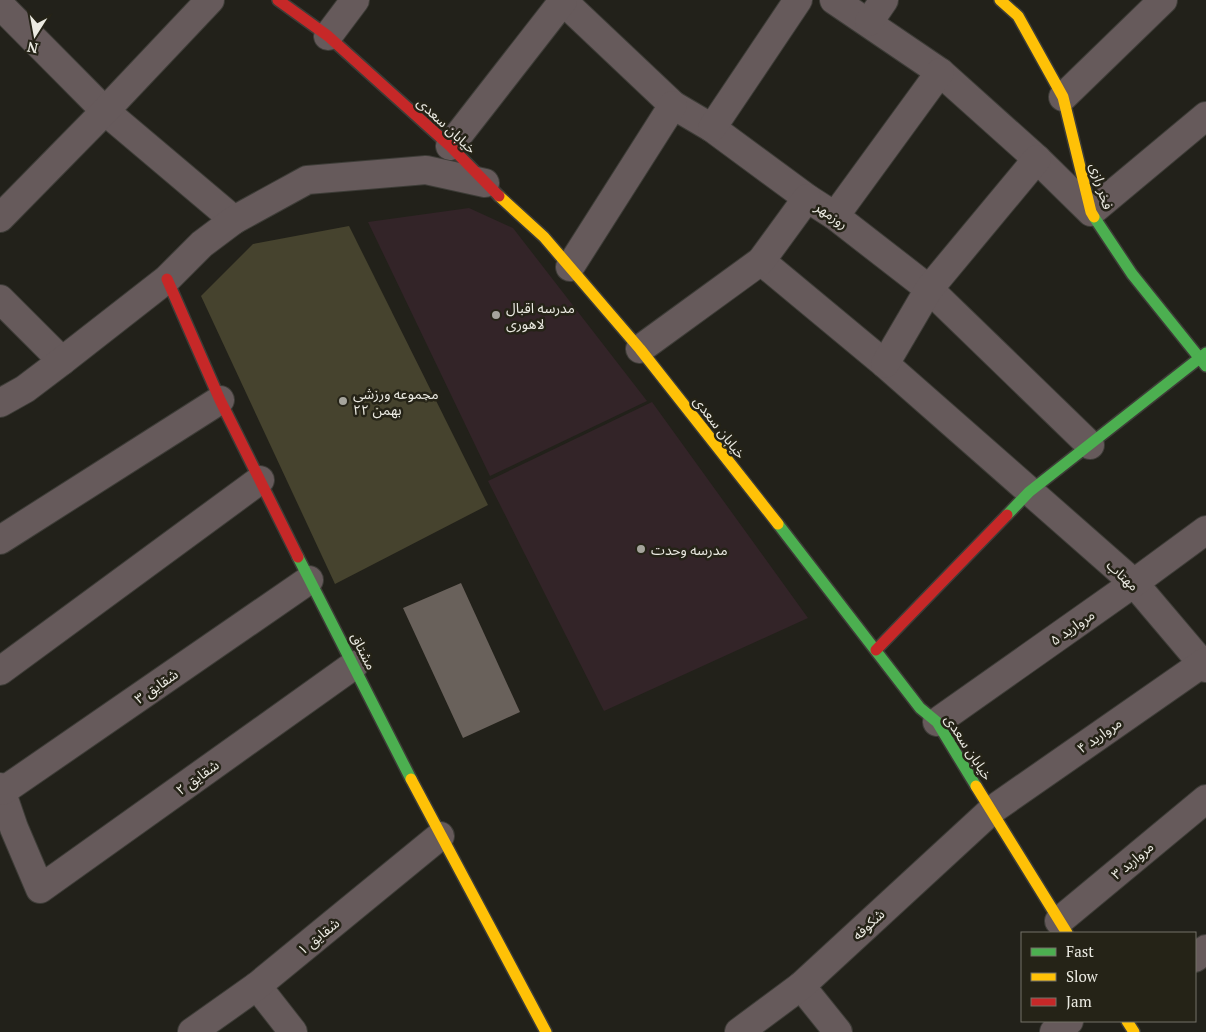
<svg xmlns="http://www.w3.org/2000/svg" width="1206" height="1032" font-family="'PT Serif','Noto Sans Arabic',serif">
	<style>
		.education { fill: #332428 }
		.green { fill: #46432e }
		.building { fill: #69615b }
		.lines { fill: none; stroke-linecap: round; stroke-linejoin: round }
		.street-casing { stroke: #3d3c37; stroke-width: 30 }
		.fast-casing { stroke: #3d3c37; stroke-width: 14 }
		.slow-casing { stroke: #3d3c37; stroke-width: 14 }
		.jam-casing { stroke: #3d3c37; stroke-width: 14 }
		.street { stroke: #665a5b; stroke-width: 28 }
		.fast { stroke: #4caf50; stroke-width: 11 }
		.slow { stroke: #ffc107; stroke-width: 11 }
		.jam { stroke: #c62828; stroke-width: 11 }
		.poi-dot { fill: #a5a49c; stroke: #252317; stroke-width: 2 }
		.labels { text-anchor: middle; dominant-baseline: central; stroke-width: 5; stroke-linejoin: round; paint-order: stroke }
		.street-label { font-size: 14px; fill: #ebeae2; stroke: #252317 }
		.poi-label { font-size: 14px; fill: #ebeae2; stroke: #252317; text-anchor: start }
	</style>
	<rect width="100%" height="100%" fill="#22211a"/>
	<g class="education">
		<path d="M469,208L513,228L647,401L490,476L368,222Z"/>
		<path d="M652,402L808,618L604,711L488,481Z"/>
	</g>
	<path class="green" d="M349,226L488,505L335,584L201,296L253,244Z"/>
	<path class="building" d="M461,583L520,712L463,738L403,608Z"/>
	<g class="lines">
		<defs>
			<g id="street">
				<path d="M562,0L673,105L712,128L807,198L835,216L929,289L1090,445"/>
				<path d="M834,0L940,72L1037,159L1091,212L1206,116"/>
				<path d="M0,5L105,111L234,220"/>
				<path d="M869,22L884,0"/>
				<path d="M328,36L355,0"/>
				<path d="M1063,97L1163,0"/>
				<path d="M712,128L798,0"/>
				<path d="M450,146L563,1"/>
				<path d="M835,216L940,72"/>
				<path d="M0,218L105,111L210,0"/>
				<path d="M761,261L885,364L1134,583L1206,668"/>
				<path d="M570,267L673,105"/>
				<path d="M0,299L62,361"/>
				<path d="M640,349L761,261L807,198"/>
				<path d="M885,364L929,289L1037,159"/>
				<path d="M0,403L25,389L62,361L167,279L202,244L234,220L307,180L426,170L485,183"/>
				<path d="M0,540L220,400"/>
				<path d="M0,671L260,480"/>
				<path d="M937,722L1134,583L1206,530"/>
				<path d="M0,787L14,828L40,889L354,665"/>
				<path d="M3,791L309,580"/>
				<path d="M1059,921L1206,799"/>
				<path d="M1195,958L1206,949"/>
				<path d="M257,986L293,1032"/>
				<path d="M801,986L838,1032"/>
				<path d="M192,1032L257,986L440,836"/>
				<path d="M739,1032L801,986L992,810L1206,661"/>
				<path d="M1054,1032L1069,1021"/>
			</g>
			<g id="fast">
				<path d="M1094,217L1132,274L1206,366"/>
				<path d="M1007,515L1029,492L1206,353"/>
				<path d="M778,524L920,708L937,722L976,786"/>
				<path d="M298,557L411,779"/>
			</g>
			<g id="slow">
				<path d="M1000,0L1018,16L1063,97L1091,212L1094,217"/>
				<path d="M499,196L544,237L640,349L778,524"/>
				<path d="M411,779L546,1032"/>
				<path d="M976,786L1067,933"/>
				<path d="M1127,1021L1134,1032"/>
			</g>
			<g id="jam">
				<path d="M278,0L328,36L450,146L499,196"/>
				<path d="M167,279L220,400L298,557"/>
				<path d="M876,650L1007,515"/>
			</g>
		</defs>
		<use href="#street" class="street-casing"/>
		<use href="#fast" class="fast-casing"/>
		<use href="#slow" class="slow-casing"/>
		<use href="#jam" class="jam-casing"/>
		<use href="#street" class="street"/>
		<use href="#fast" class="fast"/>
		<use href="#slow" class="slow"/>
		<use href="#jam" class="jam"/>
	</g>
	<g class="poi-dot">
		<circle cx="496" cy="315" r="5"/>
		<circle cx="343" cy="401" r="5"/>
		<circle cx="641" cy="549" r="5"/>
	</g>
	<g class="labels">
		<g class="street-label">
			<text transform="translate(447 125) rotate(43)">خیابان سعدی</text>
			<text transform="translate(1102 186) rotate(73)">فخر رازی</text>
			<text transform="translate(832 215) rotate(35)">روزمهر</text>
			<text transform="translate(720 427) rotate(52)">خیابان سعدی</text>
			<text transform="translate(1123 575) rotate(43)">مهتاب</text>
			<text transform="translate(1072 627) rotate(-35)">مروارید ۵</text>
			<text transform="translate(364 651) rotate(63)">مشتاق</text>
			<text transform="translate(156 686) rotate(-35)">شقایق ۳</text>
			<text transform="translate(1099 735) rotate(-35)">مروارید ۴</text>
			<text transform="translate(969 747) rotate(57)">خیابان سعدی</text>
			<text transform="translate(197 777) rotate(-36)">شقایق ۲</text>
			<text transform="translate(1132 860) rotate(-40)">مرواربد ۳</text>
			<text transform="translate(868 924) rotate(-43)">شکوفه</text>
			<text transform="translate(318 936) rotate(-39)">شقایق ۱</text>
		</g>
		<g class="poi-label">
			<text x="506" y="307">مدرسه اقبال<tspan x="506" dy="16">لاهوری</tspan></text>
			<text x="353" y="393">مجموعه ورزشی<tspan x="353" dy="16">۲۲ بهمن</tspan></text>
			<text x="651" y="549">مدرسه وحدت</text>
		</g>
	</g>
	<rect x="1021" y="932" width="175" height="90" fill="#252317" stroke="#747368"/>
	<rect x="1031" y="948" width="25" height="8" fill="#4caf50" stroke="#747368"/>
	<text x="1066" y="957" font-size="15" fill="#ebeae2">Fast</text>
	<rect x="1031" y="973" width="25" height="8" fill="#ffc107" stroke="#747368"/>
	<text x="1066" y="982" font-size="15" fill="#ebeae2">Slow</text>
	<rect x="1031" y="998" width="25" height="8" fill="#c62828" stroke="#747368"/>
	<text x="1066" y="1007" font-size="15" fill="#ebeae2">Jam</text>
	<g transform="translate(35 35) rotate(191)" stroke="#252317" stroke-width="4" paint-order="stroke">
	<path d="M0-4L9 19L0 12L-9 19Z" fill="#ebeae2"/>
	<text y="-8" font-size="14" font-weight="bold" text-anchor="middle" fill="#ebeae2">N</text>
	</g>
</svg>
